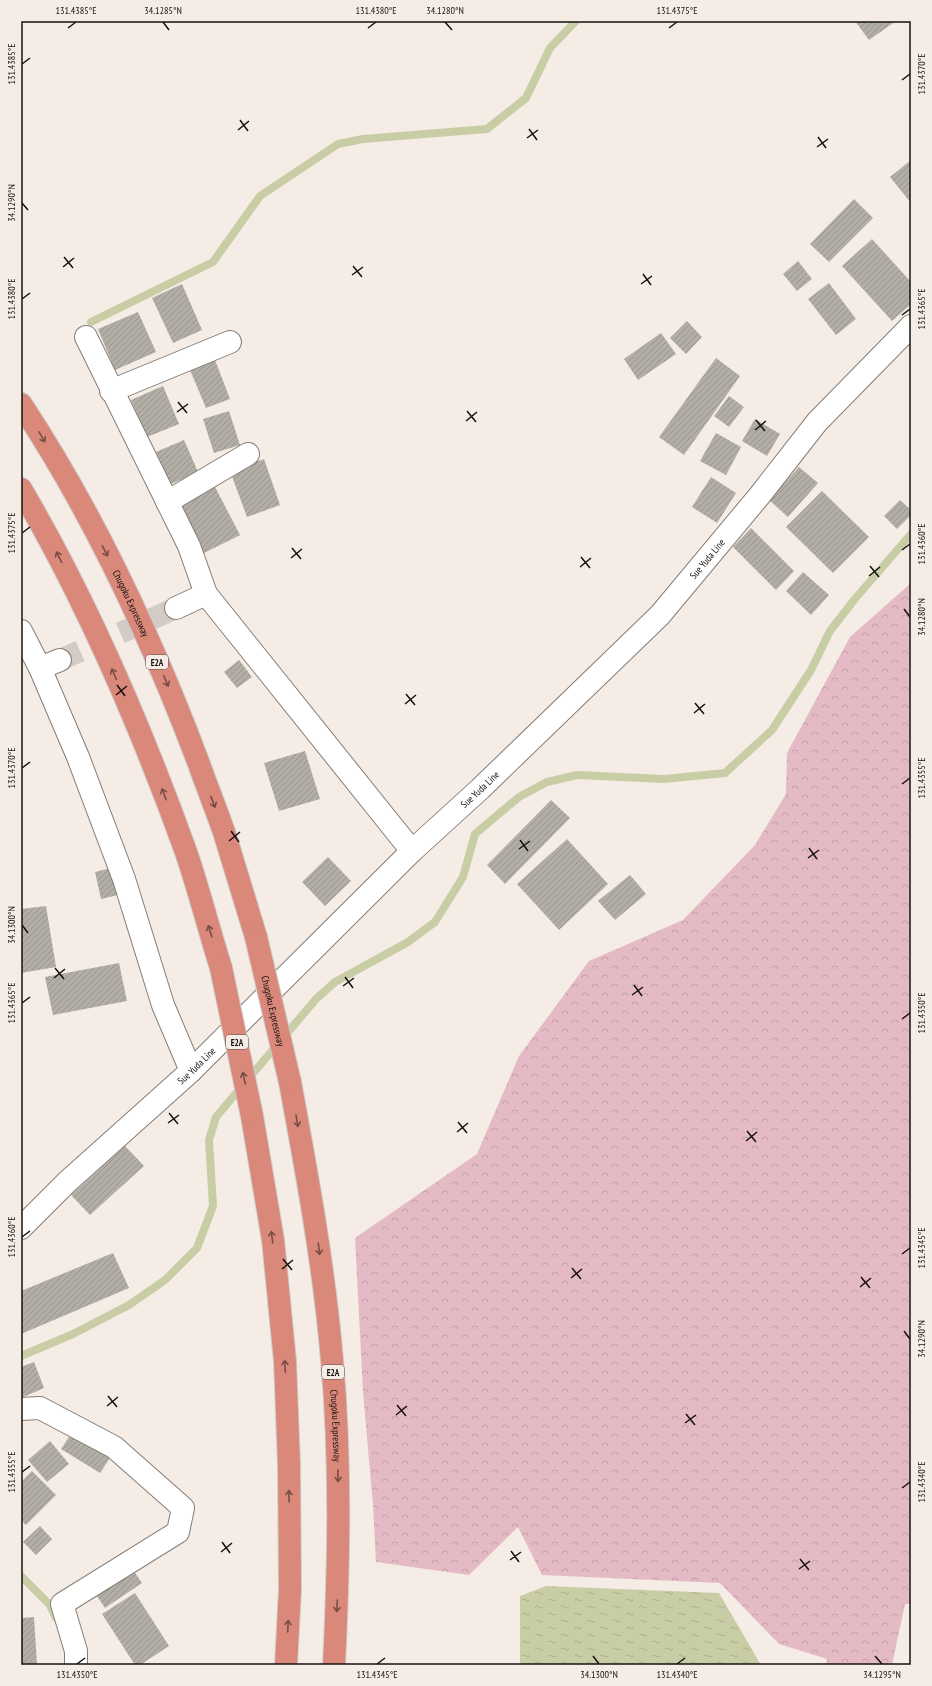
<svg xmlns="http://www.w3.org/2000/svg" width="932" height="1686" font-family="'PT Sans Narrow',sans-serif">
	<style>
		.forest { fill: url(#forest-crowns) }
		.water { fill: url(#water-ripples) }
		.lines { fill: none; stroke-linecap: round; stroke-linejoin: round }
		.stream { stroke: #c9cda5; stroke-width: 8 }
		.building { fill: url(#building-hatch) }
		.street-tunnel { stroke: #d3cbc6; stroke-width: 22; stroke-dasharray: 22 11; stroke-linecap: butt }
		.street-casing { stroke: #857d77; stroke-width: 24 }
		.secondary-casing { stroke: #857d77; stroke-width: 24 }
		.highway-casing { stroke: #cccbca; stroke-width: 24 }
		.street { stroke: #fff; stroke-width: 22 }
		.secondary { stroke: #fff; stroke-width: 22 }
		.highway { stroke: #da887a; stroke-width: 22 }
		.highway-bridge-casing { stroke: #cccbca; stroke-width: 24; stroke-linecap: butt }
		.highway-bridge { stroke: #da887a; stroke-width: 22 }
		.oneway { stroke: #784d45 }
		.ticks { fill: none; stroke: #151210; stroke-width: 1.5 }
		.labels { text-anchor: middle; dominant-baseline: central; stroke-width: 3; stroke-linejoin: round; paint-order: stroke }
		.shield { fill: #f5ece6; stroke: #585350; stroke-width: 1 }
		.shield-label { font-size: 9px; font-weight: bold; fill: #151210 }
		.street-label { font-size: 10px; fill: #151210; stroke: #f5ece6 }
		.neatline { fill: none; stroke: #151210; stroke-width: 1.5 }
		.ticks-label { font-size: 10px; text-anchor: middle; fill: #151210 }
	</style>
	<defs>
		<pattern id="forest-crowns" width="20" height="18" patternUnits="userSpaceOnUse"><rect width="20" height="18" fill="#e4bbc4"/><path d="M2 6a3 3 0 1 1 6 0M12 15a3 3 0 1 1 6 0" fill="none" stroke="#c3a0a7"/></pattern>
		<pattern id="water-ripples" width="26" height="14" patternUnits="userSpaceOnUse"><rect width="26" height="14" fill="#c9cda5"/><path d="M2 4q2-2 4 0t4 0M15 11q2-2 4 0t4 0" fill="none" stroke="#acaf8d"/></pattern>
		<pattern id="building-hatch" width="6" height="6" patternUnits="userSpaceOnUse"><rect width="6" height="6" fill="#b2aea6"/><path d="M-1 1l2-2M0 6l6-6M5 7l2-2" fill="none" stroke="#98958e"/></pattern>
	</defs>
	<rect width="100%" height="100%" fill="#f5ece6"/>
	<path class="forest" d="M911,583V1604H905L892,1665H826L827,1659L779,1644L720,1583L542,1575L518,1527L469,1575L376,1562L373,1505L363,1392L355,1238L477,1154L519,1056L589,961L683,920L755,845L786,794L787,753L850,637Z"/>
	<path class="water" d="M546,1586L719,1593L761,1665H520V1596Z"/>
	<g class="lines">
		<g class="stream">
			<path d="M91,322L213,262L260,196L338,144L363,139L487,129L526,98L550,48L576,21"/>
			<path d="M21,1356L73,1334L129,1305L165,1280L197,1248L213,1206L209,1140L216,1117L316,999L335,982L408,942L435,922L463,877L475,834L519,797L547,782L577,775L664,779L725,773L772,730L811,670L830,631L854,600L911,534"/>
			<path d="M21,1576L50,1605L56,1618"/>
		</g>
	</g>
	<g class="building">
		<path d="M855,21H896L869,40Z"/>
		<path d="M911,160V203L890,177Z"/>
		<path d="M854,199L873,218L829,262L810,244Z"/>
		<path d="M872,239L911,282V304L892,321L842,266Z"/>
		<path d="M798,261L812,279L797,291L783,274Z"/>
		<path d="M829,283L856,319L836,335L808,299Z"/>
		<path d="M182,284L202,330L173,343L152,298Z"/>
		<path d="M138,312L156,352L115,370L98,329Z"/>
		<path d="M687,321L702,337L686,354L670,338Z"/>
		<path d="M661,333L676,354L638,380L624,359Z"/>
		<path d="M716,358L740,376L684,455L659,437Z"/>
		<path d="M215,360L230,399L206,408L190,370Z"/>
		<path d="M163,386L179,424L147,437L131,400Z"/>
		<path d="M729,396L744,407L729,427L714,416Z"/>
		<path d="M229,411L240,445L214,453L203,419Z"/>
		<path d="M755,419L780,434L767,456L742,441Z"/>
		<path d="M716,433L741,447L726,475L700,461Z"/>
		<path d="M184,440L198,472L171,484L156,452Z"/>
		<path d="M264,459L280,505L247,517L230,471Z"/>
		<path d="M799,467L818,483L788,517L769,500Z"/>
		<path d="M711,477L736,493L717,523L692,507Z"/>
		<path d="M214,485L240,535L204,553L179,503Z"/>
		<path d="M822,491L869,537L833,573L786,527Z"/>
		<path d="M900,500L911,510V515L897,529L884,516Z"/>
		<path d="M751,528L794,571L776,590L733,547Z"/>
		<path d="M803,572L829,595L811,615L786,591Z"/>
		<path d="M239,660L252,677L237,688L224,672Z"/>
		<path d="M305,751L320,799L279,811L264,763Z"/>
		<path d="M551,800L570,818L505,884L487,865Z"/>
		<path d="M567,839L608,884L559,930L517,884Z"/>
		<path d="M328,857L351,881L325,906L302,882Z"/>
		<path d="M111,868L118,895L101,899L95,872Z"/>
		<path d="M630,875L646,894L615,920L598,901Z"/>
		<path d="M46,906L56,967L21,973V909Z"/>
		<path d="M119,963L127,1001L53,1015L45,977Z"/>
		<path d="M125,1146L144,1166L90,1215L71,1195Z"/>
		<path d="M113,1253L129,1288L21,1334V1291Z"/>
		<path d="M34,1362L44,1388L21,1398V1367Z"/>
		<path d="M71,1434L110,1458L100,1473L61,1449Z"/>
		<path d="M50,1441L69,1464L47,1482L28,1460Z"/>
		<path d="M32,1471L56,1495L26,1525L21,1520V1482Z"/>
		<path d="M40,1526L52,1539L36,1555L23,1542Z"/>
		<path d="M131,1567L142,1583L105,1608L94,1592Z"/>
		<path d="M135,1593L169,1646L140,1665H135L102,1614Z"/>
		<path d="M34,1617L37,1665H21V1618Z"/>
	</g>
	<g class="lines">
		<path class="street-tunnel" d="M60,660L176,608"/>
		<defs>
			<g id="street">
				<path d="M86,337L189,546L206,594"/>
				<path d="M111,391L230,342"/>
				<path d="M167,502L248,454"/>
				<path d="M176,608L206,594L412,851"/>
				<path d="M21,631L40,668L78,757L124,879L163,1005L191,1071"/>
				<path d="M40,668L60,660"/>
				<path d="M21,1409L40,1408L114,1447L183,1508L178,1532L62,1604L76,1651V1665"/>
			</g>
			<g id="secondary">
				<path id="s1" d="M21,1228L67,1182L191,1071L412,851L480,789L660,615L760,495L817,422L911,326"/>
			</g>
			<g id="highway">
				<path id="s2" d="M21,404C95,516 152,639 199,764C207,787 216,809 224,832C235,867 245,902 256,937"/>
				<path d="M21,489C88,603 141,727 186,852C199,890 209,930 221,968"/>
				<path id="s3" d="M290,1082C307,1174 324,1266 332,1360C341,1461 339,1563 334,1665"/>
				<path d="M252,1116L273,1240L285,1361L289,1465L290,1589L286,1665"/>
			</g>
		</defs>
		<use href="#street" class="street-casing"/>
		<use href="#secondary" class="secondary-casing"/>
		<use href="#highway" class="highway-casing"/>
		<use href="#street" class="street"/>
		<use href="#secondary" class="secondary"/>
		<use href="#highway" class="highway"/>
		<defs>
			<g id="highway-bridge">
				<path id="s4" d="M256,937L290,1082"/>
				<path d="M221,968L252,1116"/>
			</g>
		</defs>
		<use href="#highway-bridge" class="highway-bridge-casing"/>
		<use href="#highway-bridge" class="highway-bridge"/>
	</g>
	<defs><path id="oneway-shaft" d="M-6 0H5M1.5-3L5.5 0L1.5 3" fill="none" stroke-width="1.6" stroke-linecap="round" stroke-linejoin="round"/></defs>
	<g class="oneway">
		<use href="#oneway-shaft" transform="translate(42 437) rotate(60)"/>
		<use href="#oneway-shaft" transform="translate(105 551) rotate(63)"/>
		<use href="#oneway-shaft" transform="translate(59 557) rotate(-116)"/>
		<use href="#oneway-shaft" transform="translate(114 674) rotate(-114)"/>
		<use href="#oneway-shaft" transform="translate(166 681) rotate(67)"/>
		<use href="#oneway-shaft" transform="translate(164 794) rotate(-110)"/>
		<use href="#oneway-shaft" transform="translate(213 802) rotate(70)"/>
		<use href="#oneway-shaft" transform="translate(210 931) rotate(-107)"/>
		<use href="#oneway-shaft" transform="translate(244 1078) rotate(-102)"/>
		<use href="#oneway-shaft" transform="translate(297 1121) rotate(80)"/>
		<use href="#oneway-shaft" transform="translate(272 1237) rotate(-98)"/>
		<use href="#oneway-shaft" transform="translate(319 1249) rotate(83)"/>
		<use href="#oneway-shaft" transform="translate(285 1366) rotate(-93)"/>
		<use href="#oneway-shaft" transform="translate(338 1476) rotate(89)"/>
		<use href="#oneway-shaft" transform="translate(289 1496) rotate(-91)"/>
		<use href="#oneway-shaft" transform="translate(337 1606) rotate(93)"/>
		<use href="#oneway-shaft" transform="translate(288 1626) rotate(-87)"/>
	</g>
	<path class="ticks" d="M163,22L169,30M445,22L452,30M68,28L76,22M368,28L376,22M669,28L677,22M22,64L30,58M902,80L910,74M240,120L248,131M529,129L537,140M238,130L249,121M818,137L826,148M527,138L538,130M817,147L828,139M22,203L28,210M64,257L73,268M353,266L362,277M63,267L74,258M643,274L651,285M352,275L363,267M641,284L652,276M22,299L30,293M902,315L910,309M178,402L187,413M467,411L476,422M177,412L188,404M756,420L765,431M466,421L477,412M755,430L766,421M22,533L30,527M292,548L301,559M902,550L910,544M581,557L590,568M291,558L302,549M870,566L879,577M580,567L591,558M869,576L880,567M904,609L910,617M117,685L125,696M406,694L415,705M116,695L127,686M695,703L704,714M405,704L416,695M694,713L705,704M22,768L30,762M902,784L910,778M231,831L239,842M520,840L528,851M229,841L240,832M809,848L817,859M519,849L530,841M808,858L819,850M22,925L28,933M55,968L64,979M345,977L353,988M54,978L65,969M634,985L642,996M343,986L354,978M632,995L643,987M22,1003L30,997M902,1019L910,1013M169,1113L178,1124M458,1122L467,1133M168,1123L179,1115M747,1131L756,1142M457,1132L468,1123M746,1141L757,1132M22,1237L30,1231M902,1254L910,1248M283,1259L292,1270M572,1268L581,1279M282,1269L293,1260M861,1277L870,1288M571,1278L582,1269M860,1287L871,1278M904,1331L910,1339M108,1396L117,1407M397,1405L406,1416M107,1406L118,1397M686,1414L695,1425M396,1415L407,1406M685,1423L696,1415M22,1472L30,1466M902,1488L910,1482M222,1542L230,1553M511,1551L519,1562M221,1552L232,1543M800,1559L809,1570M510,1560L521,1552M799,1569L810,1561M593,1656L599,1664M875,1656L882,1664M77,1664L85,1658M377,1664L385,1658M677,1664L685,1658"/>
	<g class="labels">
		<g class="shield">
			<rect x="146" y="655" width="22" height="14" rx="3"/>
			<rect x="226" y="1035" width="22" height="14" rx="3"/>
			<rect x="322" y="1365" width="22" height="14" rx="3"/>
		</g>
		<g class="shield-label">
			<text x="157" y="662">E2A</text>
			<text x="237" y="1042">E2A</text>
			<text x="333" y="1372">E2A</text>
		</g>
		<g class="street-label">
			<text stroke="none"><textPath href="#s1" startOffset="959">Sue Yuda Line</textPath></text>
			<text stroke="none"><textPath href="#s2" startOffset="228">Chugoku Expressway</textPath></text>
			<text stroke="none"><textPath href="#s1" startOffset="635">Sue Yuda Line</textPath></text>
			<text stroke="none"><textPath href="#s4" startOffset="76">Chugoku Expressway</textPath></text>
			<text stroke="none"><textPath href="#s1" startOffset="239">Sue Yuda Line</textPath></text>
			<text stroke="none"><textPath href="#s3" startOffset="347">Chugoku Expressway</textPath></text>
		</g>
	</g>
	<rect width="932" height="1686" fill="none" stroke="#f5ece6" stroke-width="44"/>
	<rect x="22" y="22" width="888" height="1642" class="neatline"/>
	<g class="ticks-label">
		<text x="76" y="14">131.4385°E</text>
		<text x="163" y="14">34.1285°N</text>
		<text x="376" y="14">131.4380°E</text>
		<text x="445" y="14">34.1280°N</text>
		<text x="677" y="14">131.4375°E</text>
		<text transform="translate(11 64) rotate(-90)" y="4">131.4385°E</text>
		<text transform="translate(921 74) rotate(-90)" y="4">131.4370°E</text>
		<text transform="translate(11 203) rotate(-90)" y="4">34.1290°N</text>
		<text transform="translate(11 299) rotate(-90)" y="4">131.4380°E</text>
		<text transform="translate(921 309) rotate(-90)" y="4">131.4365°E</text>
		<text transform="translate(11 533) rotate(-90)" y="4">131.4375°E</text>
		<text transform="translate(921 544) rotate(-90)" y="4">131.4360°E</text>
		<text transform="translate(921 617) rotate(-90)" y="4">34.1280°N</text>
		<text transform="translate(11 768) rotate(-90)" y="4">131.4370°E</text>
		<text transform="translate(921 778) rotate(-90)" y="4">131.4355°E</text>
		<text transform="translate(11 925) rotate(-90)" y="4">34.1300°N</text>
		<text transform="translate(11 1003) rotate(-90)" y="4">131.4365°E</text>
		<text transform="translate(921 1013) rotate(-90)" y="4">131.4350°E</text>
		<text transform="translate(11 1237) rotate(-90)" y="4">131.4360°E</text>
		<text transform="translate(921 1248) rotate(-90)" y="4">131.4345°E</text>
		<text transform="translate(921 1339) rotate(-90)" y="4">34.1290°N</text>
		<text transform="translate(11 1472) rotate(-90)" y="4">131.4355°E</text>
		<text transform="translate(921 1482) rotate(-90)" y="4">131.4340°E</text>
		<text x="77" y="1678">131.4350°E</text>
		<text x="377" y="1678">131.4345°E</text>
		<text x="599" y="1678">34.1300°N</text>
		<text x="677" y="1678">131.4340°E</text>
		<text x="882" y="1678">34.1295°N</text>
	</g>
</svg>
